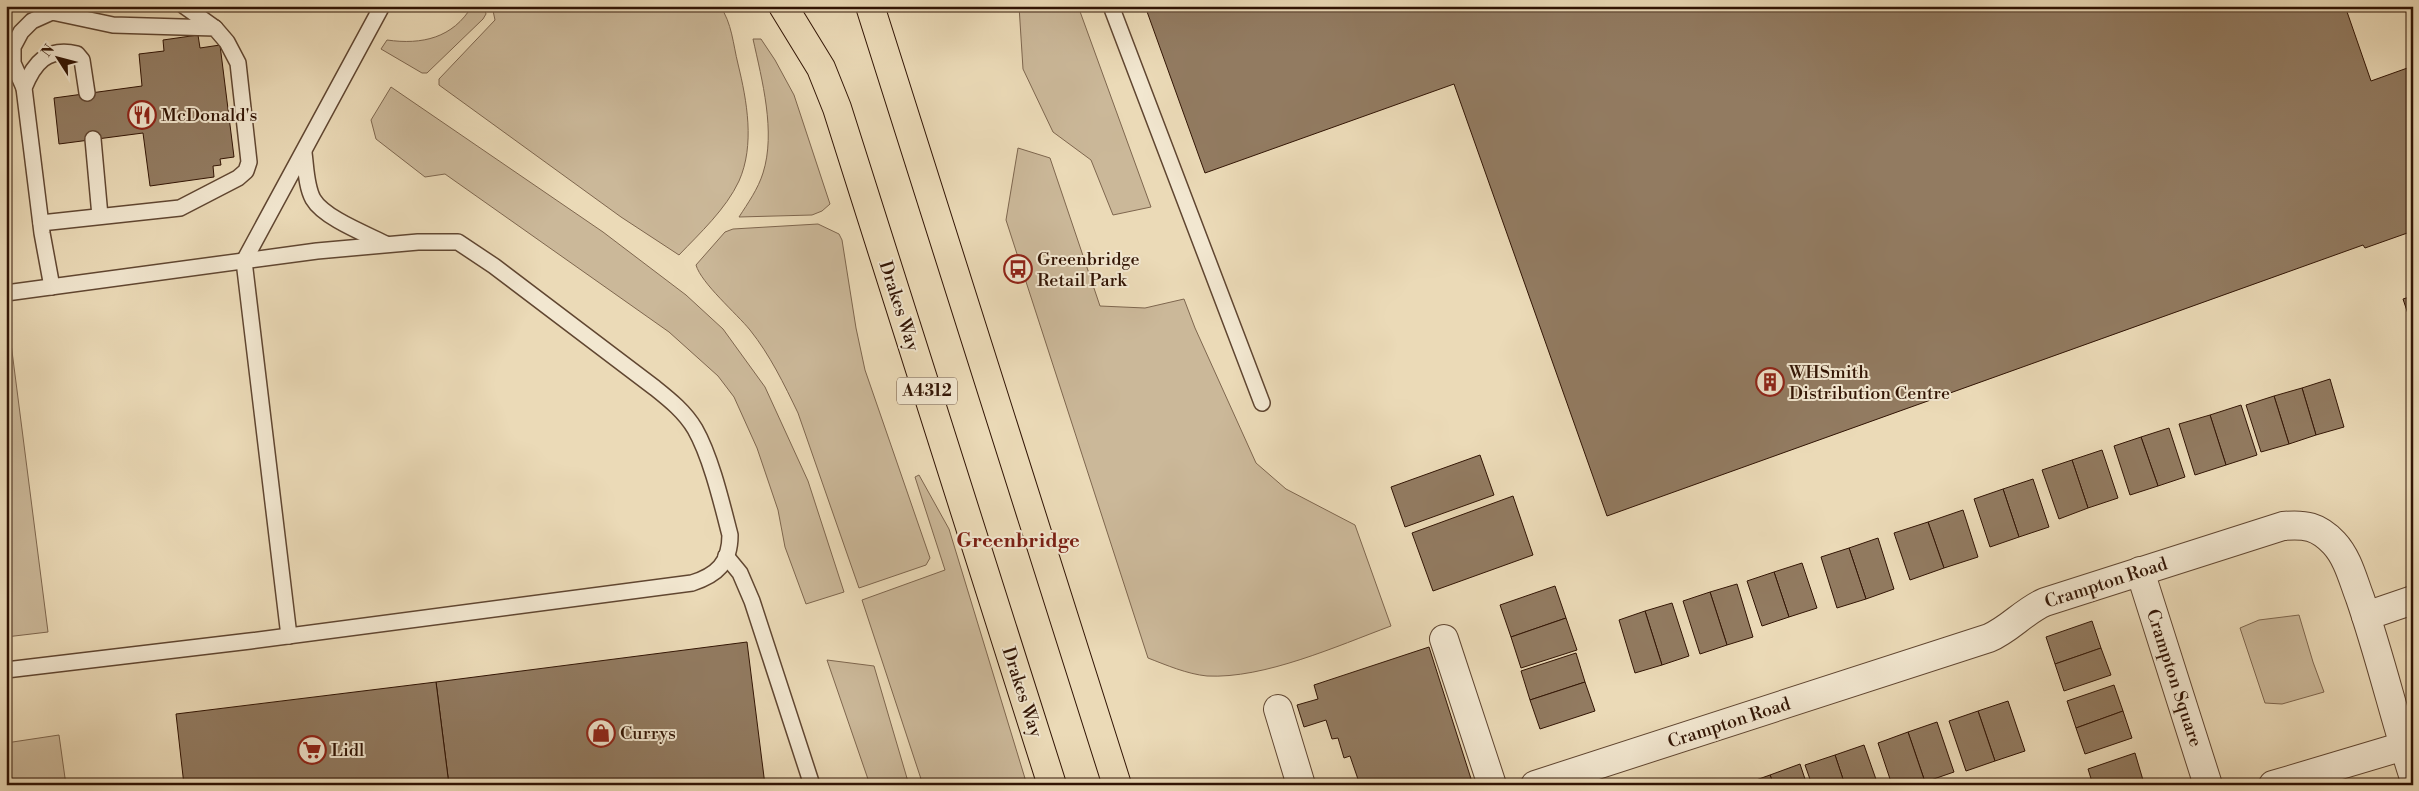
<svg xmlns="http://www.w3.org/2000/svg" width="2419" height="791" font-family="'Libre Bodoni',serif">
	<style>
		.green { fill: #cbb899; stroke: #7e664e }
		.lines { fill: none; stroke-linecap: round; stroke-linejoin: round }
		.stream { stroke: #7b634b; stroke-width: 11 }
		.building { fill: #927b61; stroke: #311404 }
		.service-casing { stroke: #604631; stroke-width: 18 }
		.minor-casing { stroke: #604631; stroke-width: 30 }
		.primary-casing { stroke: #311404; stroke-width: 30 }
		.service { stroke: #f2e7d0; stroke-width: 15 }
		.minor { stroke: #f2e7d0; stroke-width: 28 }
		.primary { stroke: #ebdab7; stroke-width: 28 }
		.labels { text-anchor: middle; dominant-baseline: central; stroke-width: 4; stroke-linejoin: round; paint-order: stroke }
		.shield { fill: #f2e7d0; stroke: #6b5341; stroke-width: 1 }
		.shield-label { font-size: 16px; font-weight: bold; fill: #311404 }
		.poi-label { font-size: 18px; fill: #311404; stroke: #f2e7d0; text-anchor: start }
		.street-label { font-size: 18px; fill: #311404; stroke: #f2e7d0 }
		.quarter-label { font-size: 20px; font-weight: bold; fill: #7a1f14; stroke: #f2e7d0 }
	</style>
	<rect width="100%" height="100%" fill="#ebdab7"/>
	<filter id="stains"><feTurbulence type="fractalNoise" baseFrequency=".004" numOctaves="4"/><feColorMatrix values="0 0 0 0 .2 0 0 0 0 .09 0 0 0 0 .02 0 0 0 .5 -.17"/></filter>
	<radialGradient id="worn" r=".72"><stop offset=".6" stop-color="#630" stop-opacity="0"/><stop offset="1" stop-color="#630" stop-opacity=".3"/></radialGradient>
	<g class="green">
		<path d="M472,6H484L486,14L483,19L427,73H422L381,49L387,40C422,45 453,38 472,6Z"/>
		<path d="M492,6H720C732,23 733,44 738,64C747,101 755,145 739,181C726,209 700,233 679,255L621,217L439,85V79L495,20Z"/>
		<path d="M1019,6H1078L1151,207L1113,215L1091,160L1053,132L1023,69Z"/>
		<path d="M753,39H761L775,60L794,95L830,204L822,211L812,215L739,217C748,203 758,189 763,173C776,132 762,80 753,39Z"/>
		<path d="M391,87L603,232L686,295L723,329L765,387L808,481L844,592L806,604L785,547L778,510L757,448L734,397L718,376L669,332L445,174L425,177L376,139L371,120Z"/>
		<path d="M1018,148L1050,158L1100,306L1145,308L1184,299L1195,328L1256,463L1286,489L1355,525L1391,626C1337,646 1264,679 1207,676C1187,674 1166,665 1148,658L1006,220Z"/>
		<path d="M818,224L839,234L842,240L856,328L865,370L930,558L926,565L859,588L798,413C784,384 770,355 750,330C737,314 701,283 696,265L725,232L733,229Z"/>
		<path d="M6,320H8L48,632L6,637Z"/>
		<path d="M919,475L949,529L1027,785H923L862,600L945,570L915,477Z"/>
		<path d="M2299,615L2313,662L2324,692L2282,704L2265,703L2240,628L2259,620Z"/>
		<path d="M827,660L874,666L909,785H870Z"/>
		<path d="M59,735L66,785H6V743Z"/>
	</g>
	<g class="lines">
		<path class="stream" d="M6,774L8,785"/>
	</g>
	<g class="building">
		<path d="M1145,6H2345L2371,81L2413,66V231L2365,248L2363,245L1607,516L1454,84L1205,173Z"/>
		<path d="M198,35L200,48L220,45L234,157L220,159L221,165L213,166L214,177L150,186L143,133L59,144L54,98L142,86L139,54L164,51L163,40Z"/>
		<path d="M2413,296V329L2403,299Z"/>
		<path d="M2330,379L2344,427L2316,435L2302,388Z"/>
		<path d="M2302,388L2316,435L2289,444L2274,396Z"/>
		<path d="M2274,396L2289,444L2261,452L2246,405Z"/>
		<path d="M2241,405L2257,455L2226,465L2210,415Z"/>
		<path d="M2210,415L2226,465L2195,475L2179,424Z"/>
		<path d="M2169,428L2185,477L2158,486L2141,437Z"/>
		<path d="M2141,437L2158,486L2130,495L2114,446Z"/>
		<path d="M2102,450L2118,498L2088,508L2072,460Z"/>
		<path d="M1480,455L1494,495L1405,527L1391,487Z"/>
		<path d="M2072,460L2088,508L2059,519L2042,470Z"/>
		<path d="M2033,479L2049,527L2019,537L2003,489Z"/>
		<path d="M2003,489L2019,537L1990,547L1974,499Z"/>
		<path d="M1513,496L1533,555L1433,591L1412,533Z"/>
		<path d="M1963,510L1978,557L1944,568L1928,522Z"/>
		<path d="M1928,522L1944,568L1910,580L1894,533Z"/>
		<path d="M1878,538L1894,589L1866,599L1849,548Z"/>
		<path d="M1849,548L1866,599L1837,608L1821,557Z"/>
		<path d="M1802,563L1817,608L1789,617L1774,572Z"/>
		<path d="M1774,572L1789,617L1762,626L1747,581Z"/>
		<path d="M1737,584L1753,637L1727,645L1710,592Z"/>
		<path d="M1555,586L1566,618L1511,637L1500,605Z"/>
		<path d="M1710,592L1727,645L1700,654L1683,601Z"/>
		<path d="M1672,603L1689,656L1662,665L1645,611Z"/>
		<path d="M1645,611L1662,665L1635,673L1619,620Z"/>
		<path d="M1566,618L1577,650L1521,668L1511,637Z"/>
		<path d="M2092,621L2101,648L2055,664L2046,637Z"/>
		<path d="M747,642L765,785H449L436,682Z"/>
		<path d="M1429,647L1473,785H1360L1350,756L1344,758L1338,738L1332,739L1326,720L1304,727L1297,705L1318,699L1314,685Z"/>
		<path d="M2101,648L2111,675L2064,691L2055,664Z"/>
		<path d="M1576,653L1585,682L1530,700L1521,671Z"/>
		<path d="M436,682L449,785H184L176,714Z"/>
		<path d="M1585,682L1595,711L1540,729L1530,700Z"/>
		<path d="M2114,685L2123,711L2076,728L2067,701Z"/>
		<path d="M2008,701L2025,751L1995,761L1978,711Z"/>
		<path d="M1978,711L1995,761L1966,771L1949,721Z"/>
		<path d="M2123,711L2132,738L2085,754L2076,728Z"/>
		<path d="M1937,722L1954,772L1925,782L1908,732Z"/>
		<path d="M1908,732L1925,782L1918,785H1892L1878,743Z"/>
		<path d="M1864,745L1878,785H1845L1835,755Z"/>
		<path d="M2135,753L2143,780L2129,785H2093L2088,769Z"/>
		<path d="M1835,755L1845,785H1812L1805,765Z"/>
		<path d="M1800,764L1807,785H1774L1770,775Z"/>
		<path d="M1770,775L1774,785H1742Z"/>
		<path d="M2143,780L2145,785H2129Z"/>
	</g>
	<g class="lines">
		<defs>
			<g id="service">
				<path d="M184,6L215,28"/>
				<path d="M1111,6L1262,403"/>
				<path d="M24,88L13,63V47L21,32L32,21L52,12L113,25L215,28L227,42L238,63L249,162L246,171L238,178L180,208L41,223"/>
				<path d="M93,139L100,216"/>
				<path d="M304,153C306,167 306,186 313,199C324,218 366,234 386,244"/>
				<path d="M52,287L42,233L24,88C34,63 47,47 77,54L82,60L87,93"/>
				<path d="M6,293L317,251L418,242H458L494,266L655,388C670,400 685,412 695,429C711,457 722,504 730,535C730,563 717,575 692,583L250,641L6,670"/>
				<path d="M726,556L740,573L752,601L812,785"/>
				<path d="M289,636L244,261L382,6"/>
			</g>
			<g id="minor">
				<path d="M2140,571L2208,785"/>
				<path d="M2366,616L2413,600"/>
				<path d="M1444,639L1492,785"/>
				<path d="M1278,709L1301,785"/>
				<path d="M1535,785L1989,638C2010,629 2024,611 2045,602L2283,526C2305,524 2318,526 2334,543C2348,558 2353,580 2360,598C2380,656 2394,716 2413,775"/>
				<path d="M2273,785L2404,746"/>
			</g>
			<g id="primary">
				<path d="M783,6L821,68L837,108L1052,785"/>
				<path d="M870,6L1117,785"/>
			</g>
		</defs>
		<use href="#service" class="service-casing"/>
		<use href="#minor" class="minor-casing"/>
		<use href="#primary" class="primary-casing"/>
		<use href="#service" class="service"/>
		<use href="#minor" class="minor"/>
		<use href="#primary" class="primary"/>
	</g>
	<defs>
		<symbol id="restaurant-ring" viewBox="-11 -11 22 22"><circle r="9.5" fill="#f2e7d0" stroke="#8f2418" stroke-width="1.5"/><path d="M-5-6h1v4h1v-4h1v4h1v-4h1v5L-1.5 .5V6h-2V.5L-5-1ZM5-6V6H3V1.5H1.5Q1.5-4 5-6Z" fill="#8f2418"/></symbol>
		<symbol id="bus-ring" viewBox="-11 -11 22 22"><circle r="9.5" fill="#f2e7d0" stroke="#8f2418" stroke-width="1.5"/><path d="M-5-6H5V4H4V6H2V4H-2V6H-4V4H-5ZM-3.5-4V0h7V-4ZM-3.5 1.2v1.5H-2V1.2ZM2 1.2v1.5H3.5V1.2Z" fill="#8f2418"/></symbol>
		<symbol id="building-ring" viewBox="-11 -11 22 22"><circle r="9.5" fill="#f2e7d0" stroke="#8f2418" stroke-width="1.5"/><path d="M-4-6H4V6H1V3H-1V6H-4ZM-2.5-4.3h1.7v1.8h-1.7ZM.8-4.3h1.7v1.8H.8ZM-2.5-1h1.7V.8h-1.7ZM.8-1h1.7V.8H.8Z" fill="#8f2418"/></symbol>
		<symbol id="shop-ring" viewBox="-11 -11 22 22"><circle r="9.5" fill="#f2e7d0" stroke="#8f2418" stroke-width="1.5"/><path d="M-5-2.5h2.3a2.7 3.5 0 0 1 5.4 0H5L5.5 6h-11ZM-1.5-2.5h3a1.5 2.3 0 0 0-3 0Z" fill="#8f2418"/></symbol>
		<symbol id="supermarket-ring" viewBox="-11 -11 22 22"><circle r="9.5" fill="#f2e7d0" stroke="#8f2418" stroke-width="1.5"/><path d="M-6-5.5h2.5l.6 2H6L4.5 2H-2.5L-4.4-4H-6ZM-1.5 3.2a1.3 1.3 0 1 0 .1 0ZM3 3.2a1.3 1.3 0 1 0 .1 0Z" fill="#8f2418"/></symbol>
	</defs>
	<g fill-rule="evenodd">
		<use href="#restaurant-ring" x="126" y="99" width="32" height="32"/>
		<use href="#bus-ring" x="1002" y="253" width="32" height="32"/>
		<use href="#building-ring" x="1754" y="366" width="32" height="32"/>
		<use href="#shop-ring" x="585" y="717" width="32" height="32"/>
		<use href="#supermarket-ring" x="296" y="734" width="32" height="32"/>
	</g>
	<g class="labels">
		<rect class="shield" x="897" y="377.5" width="60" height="27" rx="4"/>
		<g class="shield-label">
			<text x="927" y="391">A4312</text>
		</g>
		<g class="poi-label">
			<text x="161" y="115">McDonald's</text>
			<text x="1037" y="259">Greenbridge<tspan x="1037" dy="21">Retail Park</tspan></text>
			<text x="1789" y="372">WHSmith<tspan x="1789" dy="21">Distribution Centre</tspan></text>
			<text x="620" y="733">Currys</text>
			<text x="331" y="750">Lidl</text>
		</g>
		<g class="street-label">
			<text transform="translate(899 306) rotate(72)">Drakes Way</text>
			<text transform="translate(2106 583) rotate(-18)">Crampton Road</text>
			<text transform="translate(2174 678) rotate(72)">Crampton Square</text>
			<text transform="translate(1022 692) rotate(72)">Drakes Way</text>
			<text transform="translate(1729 723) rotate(-18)">Crampton Road</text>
		</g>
		<g class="quarter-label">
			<text x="1018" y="541">Greenbridge</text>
		</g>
	</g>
	<rect width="2419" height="791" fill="none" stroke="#ebdab7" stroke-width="25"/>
	<rect x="8" y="8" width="2404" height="776" fill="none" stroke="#311404" stroke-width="2.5"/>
	<rect x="12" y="12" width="2394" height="766" fill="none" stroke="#311404"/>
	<g transform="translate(58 58) rotate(306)" stroke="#f2e7d0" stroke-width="4" paint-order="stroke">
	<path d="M0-4L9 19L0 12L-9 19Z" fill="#311404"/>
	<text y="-8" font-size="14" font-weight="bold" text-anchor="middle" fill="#311404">N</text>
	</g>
	<rect width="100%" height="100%" filter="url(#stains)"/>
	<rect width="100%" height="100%" fill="url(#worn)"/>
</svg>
